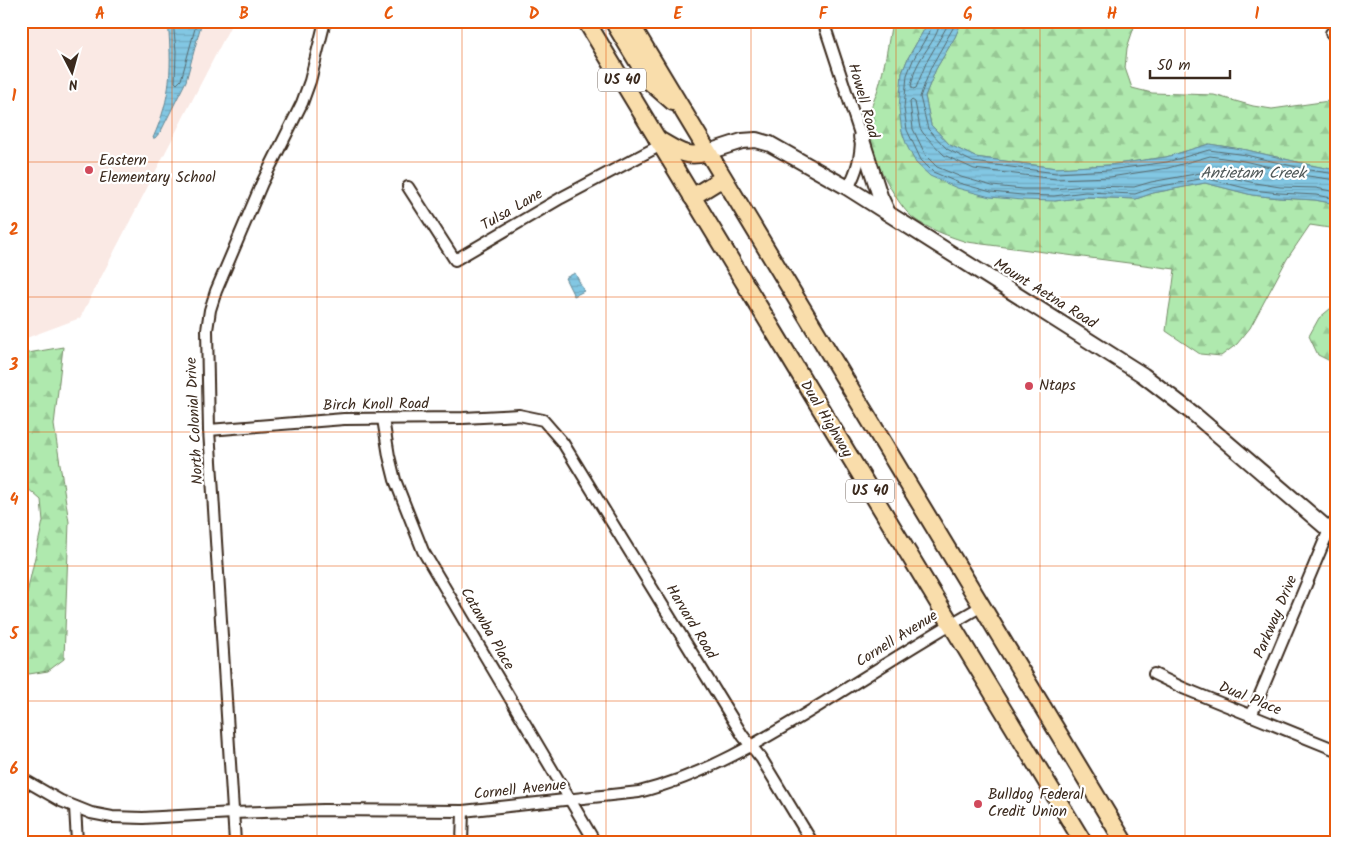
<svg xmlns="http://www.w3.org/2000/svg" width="1357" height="863" font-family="Kalam,sans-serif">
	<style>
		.built { fill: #fae9e4 }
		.forest { fill: url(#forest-firs); stroke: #758a66 }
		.water { fill: url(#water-rules); stroke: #668894 }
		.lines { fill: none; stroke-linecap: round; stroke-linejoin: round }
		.shore { stroke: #57696d; stroke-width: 1 }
		.street-casing { stroke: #3b2a1e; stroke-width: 14 }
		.secondary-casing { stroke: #3b2a1e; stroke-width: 18 }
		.primary-casing { stroke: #3b2a1e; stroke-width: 20 }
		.street { stroke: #fff; stroke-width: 10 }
		.secondary { stroke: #fff; stroke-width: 14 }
		.primary { stroke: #f9ddab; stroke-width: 16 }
		.grid { fill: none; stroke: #e8590c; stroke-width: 1; stroke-opacity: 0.55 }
		.poi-dot { fill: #d1495b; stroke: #fff; stroke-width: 2 }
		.labels { text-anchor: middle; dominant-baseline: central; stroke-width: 4.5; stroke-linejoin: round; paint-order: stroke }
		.shield { fill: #fff; stroke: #766a62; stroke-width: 1 }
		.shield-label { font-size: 14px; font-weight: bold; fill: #3b2a1e }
		.street-label { font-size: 15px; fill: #3b2a1e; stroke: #fff }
		.poi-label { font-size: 15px; fill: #3b2a1e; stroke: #fff; text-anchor: start }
		.water-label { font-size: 16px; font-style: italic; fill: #505959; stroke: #fff }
		.neatline { fill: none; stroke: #e8590c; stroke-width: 2 }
		.grid-label { font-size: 16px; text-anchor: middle; font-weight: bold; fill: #e8590c }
	</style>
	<defs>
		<pattern id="forest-firs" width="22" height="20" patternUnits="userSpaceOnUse" patternTransform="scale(1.25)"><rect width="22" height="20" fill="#afe9ae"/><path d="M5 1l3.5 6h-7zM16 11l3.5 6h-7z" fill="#97c895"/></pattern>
		<pattern id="water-rules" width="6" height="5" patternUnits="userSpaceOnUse" patternTransform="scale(1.25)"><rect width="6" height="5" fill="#82c7e3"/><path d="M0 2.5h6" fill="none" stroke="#71abc2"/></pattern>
	</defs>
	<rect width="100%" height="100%" fill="#fff"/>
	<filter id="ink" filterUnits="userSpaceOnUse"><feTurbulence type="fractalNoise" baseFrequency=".02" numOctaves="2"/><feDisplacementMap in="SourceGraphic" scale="10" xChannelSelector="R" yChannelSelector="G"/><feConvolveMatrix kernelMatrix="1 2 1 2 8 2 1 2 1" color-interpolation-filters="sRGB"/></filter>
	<g filter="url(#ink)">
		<path class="built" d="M21,21H233L80,318L21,340Z"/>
		<g class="forest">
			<path d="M892,21H929L908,58L902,73V132L1055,201L1085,197L1136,199L1153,193L1205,183L1252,195L1279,198L1315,200L1336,204V229L1310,225L1287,259L1250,328L1237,344L1221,356L1200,354L1166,331C1168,310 1173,290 1175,269L967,242C953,238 923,227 912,217C896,204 868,150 867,129C866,116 874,102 878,89C885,67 888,44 892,21Z"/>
			<path d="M962,21H1136L1127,48L1125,68L1132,88L1152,93L1214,95L1253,106L1272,109L1336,100V170L1310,165L1247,150L1209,144L1166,157L1109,165L1056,168L975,157L950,145L931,125L925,96L936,69L955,37Z"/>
			<path d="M1336,304V364L1318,355L1309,336L1319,318Z"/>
			<path d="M63,347L54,425L69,522L64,659L48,671L29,674L21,666V620L43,521L41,500L26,487L21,486V358L28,353Z"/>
		</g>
		<g class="water">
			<path d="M168,21H202L186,81L161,131L155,138H153C172,96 172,66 168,21Z"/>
			<path d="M929,21H962L955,37L936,69L925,96L931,125L950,145L975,157L1056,168L1109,165L1166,157L1209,144L1247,150L1310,165L1336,170V204L1315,200L1279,198L1252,195L1205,183L1153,193L1136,199L1085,197L1055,201L1022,200L990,197L957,188L930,176L916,163L907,146L902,132L899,109L902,73L908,58Z"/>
			<path d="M575,273L584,291L574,296L565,278Z"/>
		</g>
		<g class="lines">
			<g class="shore">
				<path d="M173,21L176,51L175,82L177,84L181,80L197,21"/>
				<path d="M933,21L930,31L913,60L907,75L904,108L907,130L921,160L933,172L959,183L991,192L1022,195L1054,196L1085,192L1135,194L1152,188L1205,178L1253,190L1279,193L1316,195L1336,199"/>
				<path d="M940,21C939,36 925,50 918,64C914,71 913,78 911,86L913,89L916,88L926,63L950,21"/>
				<path d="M957,21L931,67L920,97L928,129L947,149L973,162L1056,173L1109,170L1167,162L1209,150L1246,155L1309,170L1336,174"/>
				<path d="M1336,180L1308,176L1244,161L1210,156L1168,168L1110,177L1056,179L974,169L944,155L923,133L920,128L915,102L912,100L910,102L913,129L926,156L937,167L961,177L992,186L1023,189H1054L1085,186L1134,187L1151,182L1206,172L1255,183L1280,187L1316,188L1336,192"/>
			</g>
			<defs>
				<g id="street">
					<path d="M823,21L861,137C861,157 857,171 848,188"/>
					<path d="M1331,33L1336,36"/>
					<path d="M408,187L455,260L561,198L661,145"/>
					<path d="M383,419L389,456L395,480L423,551L595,842"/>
					<path d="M209,430L344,419L463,418L519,415L543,420L563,443L743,736L761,758L812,842"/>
					<path d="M1154,674L1183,688L1336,750"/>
					<path d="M1251,716L1329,530"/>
					<path d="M21,778L61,801L91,813L112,817L143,818L233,813L323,810L463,811L639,792C704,776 763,740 820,705C873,672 927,637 982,606"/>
					<path d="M75,807L77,842"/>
					<path d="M235,842L209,430L207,330L210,310L216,291L262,183L302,103L310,81L325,21"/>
					<path d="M462,842L463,811"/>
				</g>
				<g id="secondary">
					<path d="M861,137L880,196L888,213"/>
					<path d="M708,152L742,141L756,140L770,144L848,188L1143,375L1195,415L1336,536"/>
				</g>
				<g id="primary">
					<path d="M586,21L1083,842"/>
					<path d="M613,21L650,82L673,102"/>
					<path d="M629,21L1124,842"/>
					<path d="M657,139C677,150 685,159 708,152"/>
					<path d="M692,197L723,178"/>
				</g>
			</defs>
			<use href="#street" class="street-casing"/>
			<use href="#secondary" class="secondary-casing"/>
			<use href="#primary" class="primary-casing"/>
			<use href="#street" class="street"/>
			<use href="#secondary" class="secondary"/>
			<use href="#primary" class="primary"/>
		</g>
	</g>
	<path class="grid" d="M172,21V842M317,21V842M462,21V842M606,21V842M751,21V842M896,21V842M1040,21V842M1185,21V842M21,162H1336M21,297H1336M21,432H1336M21,566H1336M21,701H1336"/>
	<g class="poi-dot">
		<circle cx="89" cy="170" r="5"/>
		<circle cx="1029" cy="386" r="5"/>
		<circle cx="978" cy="804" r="5"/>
	</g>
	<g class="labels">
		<g class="shield">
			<rect x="598" y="68.5" width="48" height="23" rx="4"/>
			<rect x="846" y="479.5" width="48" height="23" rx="4"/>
		</g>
		<g class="shield-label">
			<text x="622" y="80">US 40</text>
			<text x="870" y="491">US 40</text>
		</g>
		<g class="street-label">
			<text transform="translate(863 101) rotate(74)">Howell Road</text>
			<text transform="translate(512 210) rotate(-30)">Tulsa Lane</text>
			<text transform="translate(1045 294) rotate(32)">Mount Aetna Road</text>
			<text transform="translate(376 405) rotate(-1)">Birch Knoll Road</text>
			<text transform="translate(826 419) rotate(59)">Dual Highway</text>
			<text transform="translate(195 421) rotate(-93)">North Colonial Drive</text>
			<text transform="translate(1276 617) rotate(-67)">Parkway Drive</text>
			<text transform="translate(691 622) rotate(59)">Harvard Road</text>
			<text transform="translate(487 629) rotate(60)">Catawba Place</text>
			<text transform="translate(897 639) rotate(-32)">Cornell Avenue</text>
			<text transform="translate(1250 699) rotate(22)">Dual Place</text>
			<text transform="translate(520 790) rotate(-6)">Cornell Avenue</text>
		</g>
		<g class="poi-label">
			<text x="99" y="161">Eastern<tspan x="99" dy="17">Elementary School</tspan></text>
			<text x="1039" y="386">Ntaps</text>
			<text x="988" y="795">Bulldog Federal<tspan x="988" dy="17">Credit Union</tspan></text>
		</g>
		<g class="water-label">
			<text x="1253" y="173">Antietam Creek</text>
		</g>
	</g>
	<rect width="1357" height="863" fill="none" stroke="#fff" stroke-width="55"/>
	<g transform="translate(72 72) rotate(174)" stroke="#ffffff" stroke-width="4" paint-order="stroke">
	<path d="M0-4L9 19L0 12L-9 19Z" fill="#3b2a1e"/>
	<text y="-8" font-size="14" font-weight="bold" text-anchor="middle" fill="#3b2a1e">N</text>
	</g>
	<path d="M1150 70v8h80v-8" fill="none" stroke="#3b2a1e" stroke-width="2.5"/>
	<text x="1157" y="70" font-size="15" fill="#3b2a1e" stroke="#ffffff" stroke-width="4" paint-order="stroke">50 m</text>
	<rect x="28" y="28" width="1302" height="808" class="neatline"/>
	<g class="grid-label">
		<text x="100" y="19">A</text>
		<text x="244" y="19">B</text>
		<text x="389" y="19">C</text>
		<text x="534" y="19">D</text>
		<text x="678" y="19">E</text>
		<text x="823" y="19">F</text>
		<text x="968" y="19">G</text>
		<text x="1112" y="19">H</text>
		<text x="1257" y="19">I</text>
		<text x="14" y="101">1</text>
		<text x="14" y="235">2</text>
		<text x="14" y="370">3</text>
		<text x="14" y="505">4</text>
		<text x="14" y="639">5</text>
		<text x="14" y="774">6</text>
	</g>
</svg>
